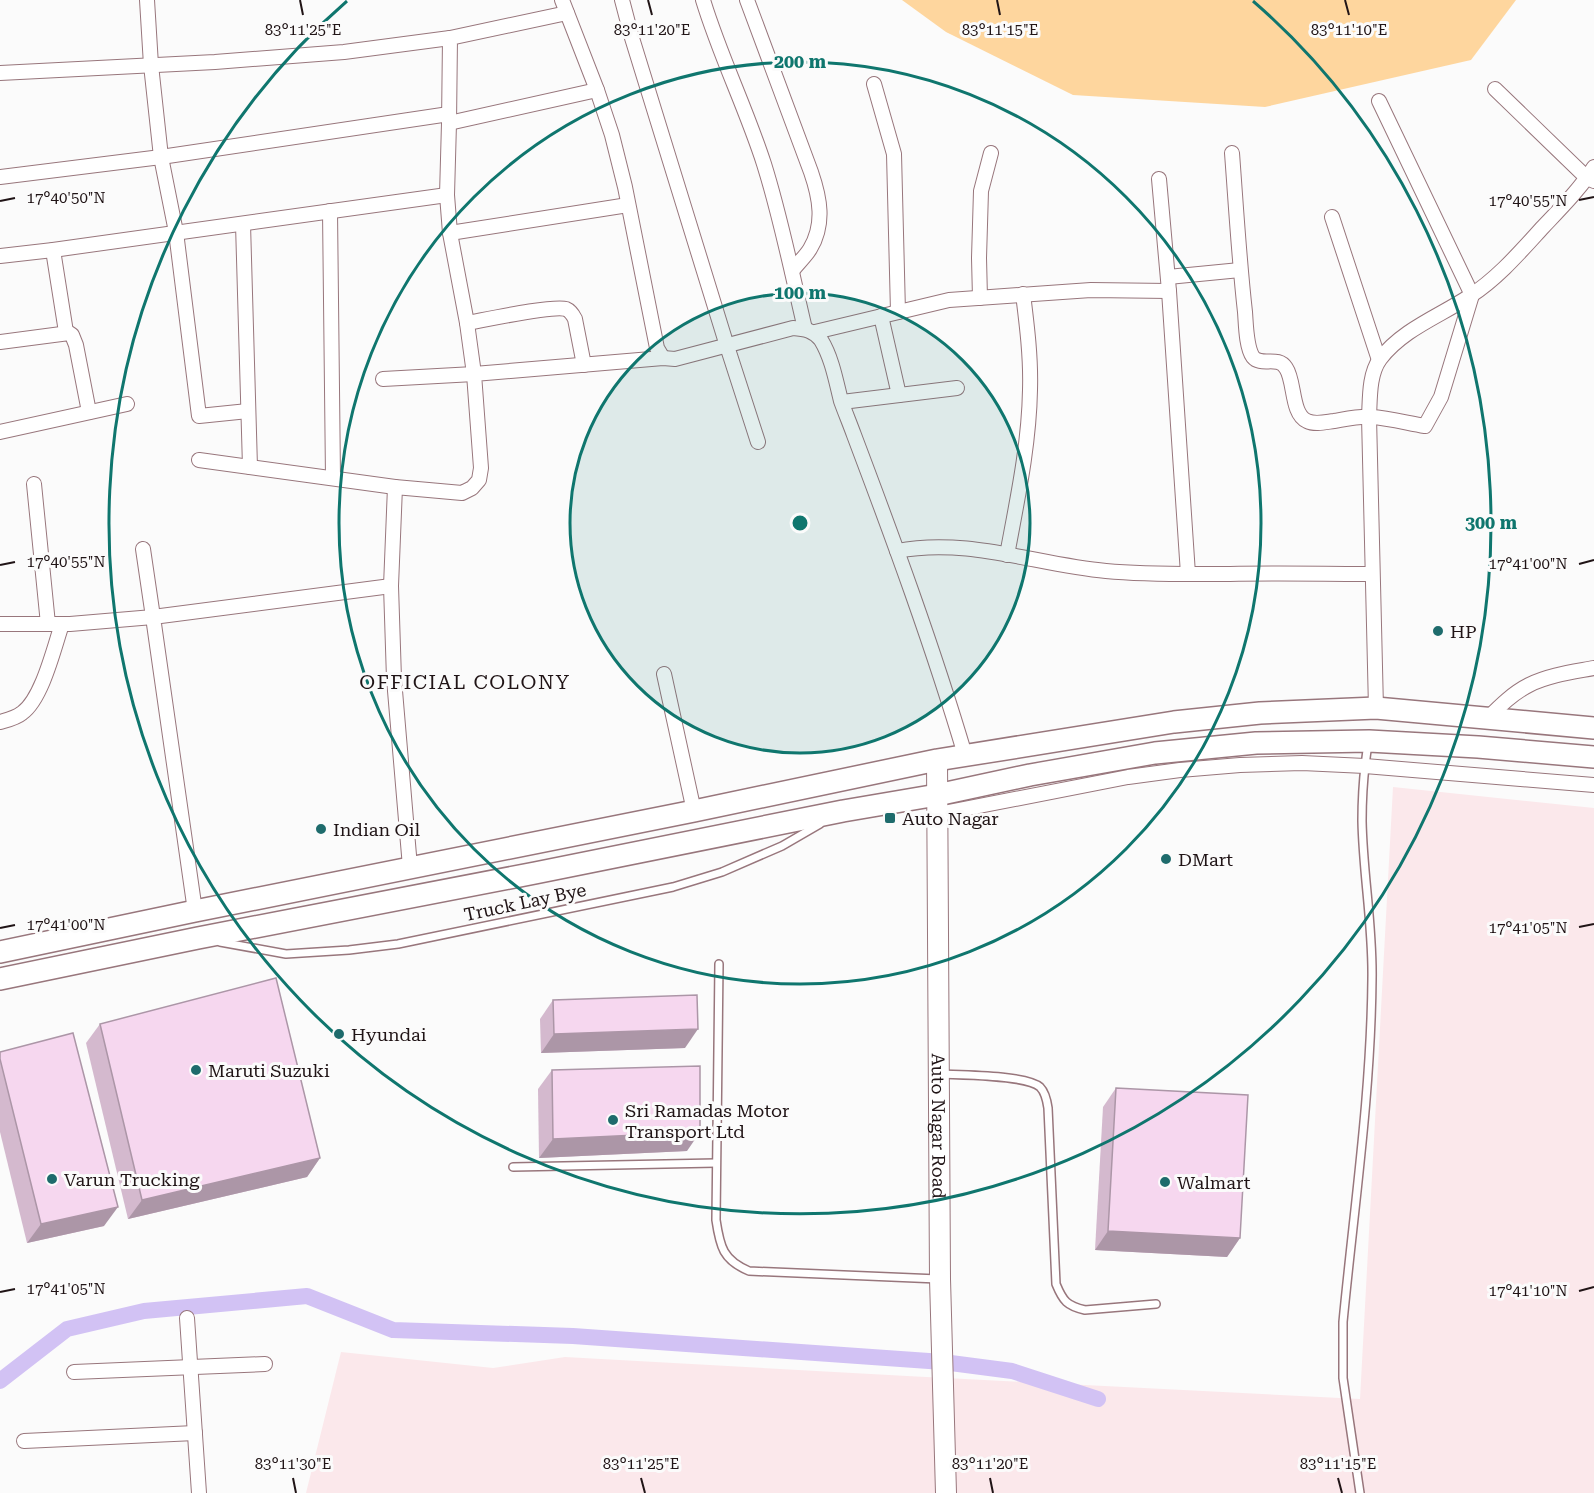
<svg xmlns="http://www.w3.org/2000/svg" width="1594" height="1493" font-family="'Roboto Serif',serif">
	<style>
		.built { fill: #fbe8eb }
		.green { fill: #fed69e }
		.lines { fill: none; stroke-linecap: round; stroke-linejoin: round }
		.canal { stroke: #d2c2f4; stroke-width: 16 }
		.lane-casing { stroke: #98767c; stroke-width: 10 }
		.street-casing { stroke: #98767c; stroke-width: 16 }
		.secondary-casing { stroke: #98767c; stroke-width: 22 }
		.primary-casing { stroke: #98767c; stroke-width: 24 }
		.lane { stroke: #fff; stroke-width: 7 }
		.street { stroke: #fff; stroke-width: 14 }
		.secondary { stroke: #fff; stroke-width: 20 }
		.primary { stroke: #fff; stroke-width: 21 }
		.wall { fill: #d4b9ce }
		.shaded-wall { fill: #ac96a7 }
		.building { fill: #f6d7ef; stroke: #ac96a7; stroke-width: 1.5 }
		.ticks { fill: none; stroke: #201416; stroke-width: 2 }
		.ring { fill: none; stroke: #0f766e; stroke-width: 3 }
		.poi-dot { fill: #1e6b6c; stroke: #fbfbfb; stroke-width: 2 }
		.labels { text-anchor: middle; dominant-baseline: central; stroke-width: 6; stroke-linejoin: round; paint-order: stroke }
		.poi-label { font-size: 18px; fill: #201416; stroke: #fbfbfb; text-anchor: start }
		.street-label { font-size: 18px; fill: #201416; stroke: #fbfbfb }
		.neighbourhood-label { font-size: 20px; letter-spacing: 1.5px; fill: #201416; stroke: #fbfbfb }
		.ticks-label { font-size: 15px; text-anchor: middle; fill: #201416; stroke: #fbfbfb; stroke-width: 6; stroke-linejoin: round; paint-order: stroke }
		.centre { fill: #0f766e; stroke: #fbfbfb; stroke-width: 3 }
		.ring-label { font-size: 18px; text-anchor: middle; font-weight: bold; fill: #0f766e; stroke: #fbfbfb; stroke-width: 6; stroke-linejoin: round; paint-order: stroke }
	</style>
	<rect width="100%" height="100%" fill="#fbfbfb"/>
	<path class="built" d="M1393,787L1594,808V1493H306L341,1352L493,1368L565,1357L907,1376L1360,1399Z"/>
	<path class="green" d="M902,0H1516L1471,60L1265,107L1073,95L946,32Z"/>
	<g class="lines">
		<path class="canal" d="M0,1381L67,1329L144,1311L307,1296L393,1330L573,1336L943,1362L1012,1371L1098,1399"/>
		<defs>
			<g id="lane">
				<path d="M220,942L286,954L349,950L398,944L673,887L722,872L782,846L820,824"/>
				<path d="M719,964L716,1220C720,1247 723,1260 749,1271L938,1279"/>
				<path d="M941,1074C961,1075 1027,1075 1040,1087C1045,1092 1047,1101 1048,1108L1056,1284C1063,1301 1067,1306 1085,1310L1156,1304"/>
				<path d="M513,1167L716,1163"/>
				<path d="M1360,1493L1343,1378V1322C1354,1208 1371,1094 1372,979C1373,926 1363,874 1362,821C1362,795 1364,769 1368,744"/>
			</g>
			<g id="street">
				<path d="M147,0L151,65L161,157L176,232L199,416L248,411"/>
				<path d="M562,0L597,90L612,135L625,187L657,348L663,358"/>
				<path d="M622,0L632,38L727,346L758,442"/>
				<path d="M703,0C720,56 746,108 764,164C781,218 792,274 805,329"/>
				<path d="M747,0L811,172C820,198 825,224 810,249C805,257 797,264 792,271"/>
				<path d="M0,73L215,62L344,52L450,38"/>
				<path d="M874,84L894,154L898,312"/>
				<path d="M1495,89L1587,178L1594,181"/>
				<path d="M449,123L597,90"/>
				<path d="M1232,153C1236,206 1239,259 1245,312C1246,324 1246,347 1253,357C1261,367 1278,355 1286,368C1295,381 1291,414 1307,421C1315,425 1326,422 1334,421C1346,419 1359,416 1371,417C1389,418 1407,423 1425,426L1441,397L1472,295L1379,101"/>
				<path d="M0,177L161,157L449,114"/>
				<path d="M1159,179L1169,291L1188,574"/>
				<path d="M330,211L333,478"/>
				<path d="M1332,217L1379,360"/>
				<path d="M243,224L250,467"/>
				<path d="M450,233L628,205"/>
				<path d="M53,250L66,332"/>
				<path d="M0,256L53,250L447,195"/>
				<path d="M1168,277L1240,270"/>
				<path d="M980,298L979,258L981,191L991,153"/>
				<path d="M881,316L899,395"/>
				<path d="M467,323C484,320 554,305 566,309C571,311 573,315 575,319L584,365"/>
				<path d="M815,332L949,300L1091,290L1169,291"/>
				<path d="M0,342L69,333L72,335L76,345L89,412"/>
				<path d="M383,379L474,374L467,323L450,233L447,195L449,123L450,38L567,13"/>
				<path d="M842,402L957,388"/>
				<path d="M0,432L127,404"/>
				<path d="M199,460L395,487"/>
				<path d="M34,484L48,624"/>
				<path d="M897,551C968,537 1037,565 1106,571C1147,575 1189,574 1230,574C1277,573 1325,574 1372,574"/>
				<path d="M1007,555C1017,501 1029,446 1030,390C1031,358 1027,326 1023,294"/>
				<path d="M0,624H70L153,617L143,549"/>
				<path d="M664,674L694,811"/>
				<path d="M1376,708L1369,417C1370,398 1369,374 1380,359C1403,329 1440,316 1470,296C1498,278 1521,251 1543,227C1561,208 1580,189 1594,167"/>
				<path d="M1488,718C1500,706 1513,693 1529,685C1549,675 1573,672 1594,668"/>
				<path d="M0,722C7,720 16,718 22,713C42,699 54,648 62,624"/>
				<path d="M938,814L1128,777L1180,770L1240,765L1302,763L1365,766L1594,785"/>
				<path d="M410,867L394,679L391,586L395,487L462,493L472,488L479,480L481,468L474,374L663,358L675,359L793,328C805,329 813,330 821,340C832,358 836,381 841,401C845,412 850,424 854,435C894,541 933,647 965,755"/>
				<path d="M195,911L153,617L391,586"/>
				<path d="M187,1318L199,1493"/>
				<path d="M74,1372L265,1364"/>
				<path d="M24,1441L195,1433"/>
			</g>
			<g id="secondary">
				<path id="s1" d="M937,760L940,1279L946,1493"/>
			</g>
			<g id="primary">
				<path d="M0,952L195,911L694,811L937,760L1174,722L1260,713L1376,708L1594,728"/>
				<path d="M0,979L198,938L535,873L843,811L937,795L1030,775L1155,753L1256,743L1369,741L1478,747L1594,757"/>
			</g>
		</defs>
		<use href="#lane" class="lane-casing"/>
		<use href="#street" class="street-casing"/>
		<use href="#secondary" class="secondary-casing"/>
		<use href="#primary" class="primary-casing"/>
		<use href="#lane" class="lane"/>
		<use href="#street" class="street"/>
		<use href="#secondary" class="secondary"/>
		<use href="#primary" class="primary"/>
	</g>
	<g class="wall">
		<path d="M553,1000L685,1048L541,1053L540,1019Z"/>
		<path d="M100,1024L320,1158L307,1177L128,1219L86,1043Z"/>
		<path d="M0,1052L104,1226L27,1243L0,1132Z"/>
		<path d="M552,1070L687,1151L539,1158L538,1089Z"/>
		<path d="M1116,1088L1240,1238L1227,1257L1095,1250L1103,1107Z"/>
	</g>
	<g class="shaded-wall">
		<path d="M698,1029L685,1048L541,1053L554,1034Z"/>
		<path d="M700,1132L687,1151L539,1158L553,1139Z"/>
		<path d="M320,1158L307,1177L128,1219L142,1200Z"/>
		<path d="M118,1207L104,1226L27,1243L41,1224Z"/>
		<path d="M1108,1231L1240,1238L1227,1257L1095,1250Z"/>
	</g>
	<g class="building">
		<path d="M276,978L320,1158L142,1200L100,1024Z"/>
		<path d="M697,995L698,1029L554,1034L553,1000Z"/>
		<path d="M73,1033L118,1207L41,1224L0,1059V1052Z"/>
		<path d="M700,1066V1132L553,1139L552,1070Z"/>
		<path d="M1116,1088L1248,1095L1240,1238L1108,1231Z"/>
	</g>
	<path class="ticks" d="M300,0L303,15M648,0L652,15M997,0L1000,15M1345,0L1349,15M1579,200L1594,197M0,201L15,198M1579,564L1594,560M0,565L15,562M1579,927L1594,924M0,928L15,925M1579,1291L1594,1287M0,1292L15,1289M293,1478L296,1493M641,1478L645,1493M990,1478L993,1493M1338,1478L1342,1493"/>
	<circle cx="800" cy="523" r="230" fill="#0f766e" fill-opacity=".12"/>
	<g class="ring">
		<circle cx="800" cy="523" r="230"/>
		<circle cx="800" cy="523" r="461"/>
		<path d="M1253 1A691 691 0 1 1 347 1"/>
	</g>
	<g class="poi-dot">
		<circle cx="1438" cy="631" r="6"/>
		<rect x="884" y="812" width="12" height="12" rx="3"/>
		<circle cx="321" cy="829" r="6"/>
		<circle cx="1166" cy="859" r="6"/>
		<circle cx="339" cy="1034" r="6"/>
		<circle cx="196" cy="1070" r="6"/>
		<circle cx="613" cy="1120" r="6"/>
		<circle cx="52" cy="1179" r="6"/>
		<circle cx="1165" cy="1182" r="6"/>
	</g>
	<g class="labels">
		<g class="poi-label">
			<text x="1450" y="631">HP</text>
			<text x="902" y="818">Auto Nagar</text>
			<text x="333" y="829">Indian Oil</text>
			<text x="1178" y="859">DMart</text>
			<text x="351" y="1034">Hyundai</text>
			<text x="208" y="1070">Maruti Suzuki</text>
			<text x="625" y="1110">Sri Ramadas Motor<tspan x="625" dy="21">Transport Ltd</tspan></text>
			<text x="64" y="1179">Varun Trucking</text>
			<text x="1177" y="1182">Walmart</text>
		</g>
		<g class="street-label">
			<text transform="translate(525 902) rotate(-12)">Truck Lay Bye</text>
			<text stroke="none"><textPath href="#s1" startOffset="366">Auto Nagar Road</textPath></text>
		</g>
		<g class="neighbourhood-label">
			<text x="465" y="682">OFFICIAL COLONY</text>
		</g>
	</g>
	<g class="ticks-label">
		<text x="303" y="35">83°11'25"E</text>
		<text x="652" y="35">83°11'20"E</text>
		<text x="1000" y="35">83°11'15"E</text>
		<text x="1349" y="35">83°11'10"E</text>
		<text x="66" y="203">17°40'50"N</text>
		<text x="1528" y="206">17°40'55"N</text>
		<text x="66" y="567">17°40'55"N</text>
		<text x="1528" y="569">17°41'00"N</text>
		<text x="66" y="930">17°41'00"N</text>
		<text x="1528" y="933">17°41'05"N</text>
		<text x="66" y="1294">17°41'05"N</text>
		<text x="1528" y="1296">17°41'10"N</text>
		<text x="293" y="1469">83°11'30"E</text>
		<text x="641" y="1469">83°11'25"E</text>
		<text x="990" y="1469">83°11'20"E</text>
		<text x="1338" y="1469">83°11'15"E</text>
	</g>
	<circle cx="800" cy="523" r="9" class="centre"/>
	<g class="ring-label">
		<text x="800" y="68">200 m</text>
		<text x="800" y="299">100 m</text>
		<text x="1491" y="529">300 m</text>
	</g>
</svg>
